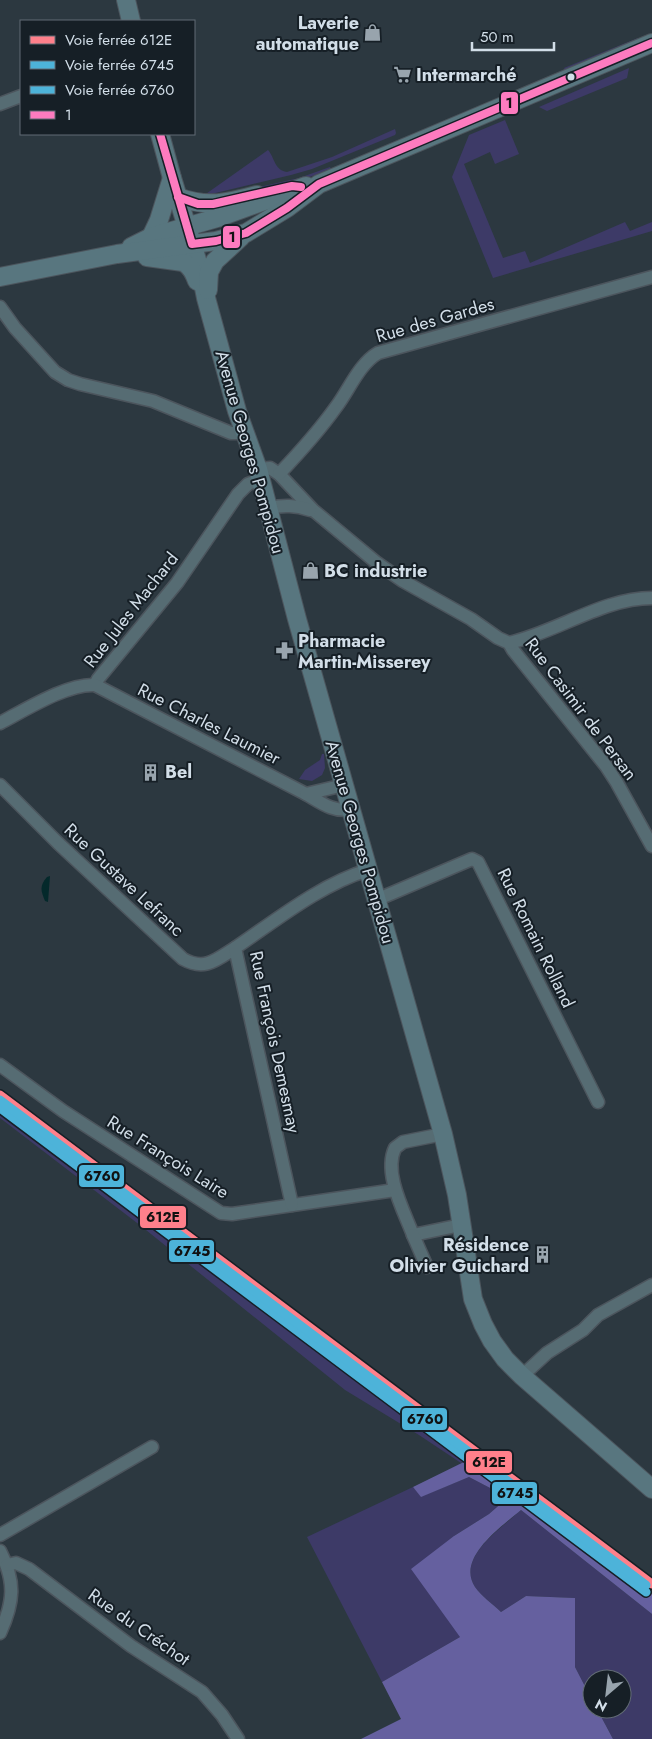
<svg xmlns="http://www.w3.org/2000/svg" width="652" height="1739" font-family="Jost,sans-serif">
	<style>
		.green { fill: #3d3a67 }
		.forest { fill: #65609f }
		.water { fill: #04292b }
		.lines { fill: none; stroke-linecap: round; stroke-linejoin: round }
		.minor-casing { stroke: #4c555d; stroke-width: 15 }
		.secondary-casing { stroke: #4c555d; stroke-width: 20 }
		.minor { stroke: #566c73; stroke-width: 12 }
		.secondary { stroke: #58767f; stroke-width: 18 }
		.bus-1-casing { stroke: #161f26; stroke-width: 11 }
		.bus-1 { stroke: #fd7bbf; stroke-width: 8 }
		.rail-1-casing { stroke: #161f26; stroke-width: 12 }
		.rail-2-casing { stroke: #161f26; stroke-width: 12 }
		.rail-3-casing { stroke: #161f26; stroke-width: 12 }
		.rail-1 { stroke: #ff808b; stroke-width: 9 }
		.rail-2 { stroke: #4db3d9; stroke-width: 9 }
		.rail-3 { stroke: #4db3d9; stroke-width: 9 }
		.bus-dot { fill: #d2dee8; stroke: #161f26; stroke-width: 2 }
		.labels { text-anchor: middle; dominant-baseline: central; stroke-width: 4; stroke-linejoin: round; paint-order: stroke }
		.poi-label { font-size: 18px; font-weight: bold; fill: #d2dee8; stroke: #161f26; text-anchor: start }
		.street-label { font-size: 18px; fill: #d2dee8; stroke: #161f26 }
		.line-badge { stroke: #161f26; stroke-width: 2 }
		.pale-badge-label { font-size: 14px; text-anchor: middle; font-weight: bold; fill: #111 }
	</style>
	<rect width="100%" height="100%" fill="#2c3840"/>
	<g class="green">
		<path d="M638,38L639,41L565,70L564,68Z"/>
		<path d="M629,68L627,78L547,111L539,107Z"/>
		<path d="M505,120L519,154L495,164L490,152L464,164L503,258L525,251L530,263L625,222L630,231L652,222V231L493,278L452,177L469,135Z"/>
		<path d="M395,129L396,133L395,135L312,169L291,175L203,196L268,150C275,158 274,170 287,172L332,157Z"/>
		<path d="M330,167L331,169L299,181L221,199L220,196L299,178Z"/>
		<path d="M322,754H324L325,768L322,775L312,781L299,779L305,770L320,760Z"/>
		<path d="M0,1104L474,1457L461,1463L419,1435L345,1390L141,1226L0,1118Z"/>
		<path d="M469,1477L492,1489L505,1500L489,1514L454,1536L460,1637L382,1682L307,1537L413,1487L422,1496Z"/>
		<path d="M521,1510L652,1614V1739H613L597,1709H622V1679H592V1700L575,1667V1598L526,1596L501,1612C493,1604 481,1596 475,1587C456,1557 502,1528 521,1510Z"/>
	</g>
	<path class="forest" d="M474,1457L652,1594V1614L521,1510C501,1527 456,1558 475,1587C481,1596 493,1604 501,1612L526,1596L575,1598V1667L592,1700V1709H597L613,1739H361L401,1719L382,1682L460,1637L411,1569L454,1536L489,1514L505,1500L492,1489L469,1477L421,1497L413,1487Z"/>
	<path class="water" d="M50,876L48,902L45,901C41,891 39,886 47,877Z"/>
	<g class="lines">
		<defs>
			<g id="minor">
				<path d="M0,104L21,96"/>
				<path d="M0,307L15,328L55,372L68,380L80,384L153,401L231,433H245"/>
				<path d="M258,469L270,468L279,474L313,510L377,563L403,581L471,619L498,638L509,643L513,650L606,766L617,783L652,846"/>
				<path d="M279,474C299,453 319,431 336,407C349,390 359,364 378,353L652,277"/>
				<path d="M268,508C284,505 295,505 310,510"/>
				<path d="M509,643C557,632 603,598 652,598"/>
				<path d="M95,685L98,679L177,583L238,494L248,484L261,479"/>
				<path d="M0,723C25,710 68,683 95,685L306,794"/>
				<path d="M0,785L58,843L183,959C205,971 216,960 235,948"/>
				<path d="M344,785L306,794C320,802 334,813 351,809"/>
				<path d="M376,900L472,859L478,862L598,1102"/>
				<path d="M0,1065L63,1111L221,1213L232,1214L395,1190"/>
				<path d="M443,1134L403,1142L395,1148C383,1173 404,1211 413,1235L461,1225"/>
				<path d="M292,1205L235,948C275,921 321,884 368,870"/>
				<path d="M413,1235L427,1267"/>
				<path d="M522,1376L547,1353L583,1330L598,1315L652,1285"/>
				<path d="M0,1535L152,1447"/>
				<path d="M0,1551C16,1582 14,1602 0,1633"/>
				<path d="M7,1565L16,1563L29,1569L131,1646L202,1692L222,1715L238,1739"/>
			</g>
			<g id="secondary">
				<path d="M126,0L131,21"/>
				<path d="M160,134L172,178L201,273L206,298L237,411L258,469L297,619L443,1134L457,1195L473,1299L483,1324L492,1341L505,1359L522,1376L652,1489"/>
				<path d="M178,197C207,208 228,203 257,195"/>
				<path d="M151,237L159,220L172,178"/>
				<path d="M131,247L151,237L217,218L306,186"/>
				<path d="M147,257L183,262C191,266 194,273 197,281"/>
				<path d="M0,277L117,254L216,241L246,233L287,208L319,184L652,43"/>
				<path d="M208,290L209,272L215,261L241,237"/>
			</g>
		</defs>
		<use href="#minor" class="minor-casing"/>
		<use href="#secondary" class="secondary-casing"/>
		<use href="#minor" class="minor"/>
		<use href="#secondary" class="secondary"/>
		<defs>
			<g id="bus-1">
				<path d="M160,134L192,244L216,241L246,233L287,208L319,184L652,43"/>
				<path d="M178,197L198,204H213L292,186L301,187"/>
			</g>
		</defs>
		<use href="#bus-1" class="bus-1-casing"/>
		<use href="#bus-1" class="bus-1"/>
		<defs>
			<path id="rail-1" d="M0,1095L652,1584"/>
			<path id="rail-2" d="M0,1108L646,1592"/>
			<path id="rail-3" d="M0,1100L646,1585"/>
		</defs>
		<use href="#rail-1" class="rail-1-casing"/>
		<use href="#rail-2" class="rail-2-casing"/>
		<use href="#rail-3" class="rail-3-casing"/>
		<use href="#rail-1" class="rail-1"/>
		<use href="#rail-2" class="rail-2"/>
		<use href="#rail-3" class="rail-3"/>
	</g>
	<defs>
		<symbol id="shop-bare" viewBox="-9 -9 18 18"><path d="M-5-2.5h2.3a2.7 3.5 0 0 1 5.4 0H5L5.5 6h-11ZM-1.5-2.5h3a1.5 2.3 0 0 0-3 0Z" fill="#98a4ad" stroke="#161f26" stroke-width="2.5" paint-order="stroke"/></symbol>
		<symbol id="supermarket-bare" viewBox="-9 -9 18 18"><path d="M-6-5.5h2.5l.6 2H6L4.5 2H-2.5L-4.4-4H-6ZM-1.5 3.2a1.3 1.3 0 1 0 .1 0ZM3 3.2a1.3 1.3 0 1 0 .1 0Z" fill="#98a4ad" stroke="#161f26" stroke-width="2.5" paint-order="stroke"/></symbol>
		<symbol id="pharmacy-bare" viewBox="-9 -9 18 18"><path d="M-2-6h4v4h4v4h-4v4h-4v-4h-4v-4h4Z" fill="#98a4ad" stroke="#161f26" stroke-width="2.5" paint-order="stroke"/></symbol>
		<symbol id="building-bare" viewBox="-9 -9 18 18"><path d="M-4-6H4V6H1V3H-1V6H-4ZM-2.5-4.3h1.7v1.8h-1.7ZM.8-4.3h1.7v1.8H.8ZM-2.5-1h1.7V.8h-1.7ZM.8-1h1.7V.8H.8Z" fill="#98a4ad" stroke="#161f26" stroke-width="2.5" paint-order="stroke"/></symbol>
	</defs>
	<g fill-rule="evenodd">
		<use href="#shop-bare" x="360" y="20" width="25" height="25"/>
		<use href="#supermarket-bare" x="390" y="62" width="25" height="25"/>
		<use href="#shop-bare" x="298" y="558" width="25" height="25"/>
		<use href="#pharmacy-bare" x="272" y="638" width="25" height="25"/>
		<use href="#building-bare" x="138" y="760" width="25" height="25"/>
		<use href="#building-bare" x="530" y="1242" width="25" height="25"/>
	</g>
	<circle class="bus-dot" cx="571" cy="77" r="4.5"/>
	<g class="labels">
		<g class="poi-label">
			<text x="359" y="23" text-anchor="end">Laverie<tspan x="359" dy="21">automatique</tspan></text>
			<text x="416" y="75">Intermarché</text>
			<text x="324" y="571">BC industrie</text>
			<text x="298" y="641">Pharmacie<tspan x="298" dy="21">Martin-Misserey</tspan></text>
			<text x="165" y="772">Bel</text>
			<text x="529" y="1245" text-anchor="end">Résidence<tspan x="529" dy="21">Olivier Guichard</tspan></text>
		</g>
		<g class="street-label">
			<text transform="translate(435 320) rotate(-16)">Rue des Gardes</text>
			<text transform="translate(250 452) rotate(74)">Avenue Georges Pompidou</text>
			<text transform="translate(131 610) rotate(-52)">Rue Jules Machard</text>
			<text transform="translate(581 709) rotate(53)">Rue Casimir de Persan</text>
			<text transform="translate(209 724) rotate(27)">Rue Charles Laumier</text>
			<text transform="translate(360 842) rotate(74)">Avenue Georges Pompidou</text>
			<text transform="translate(124 880) rotate(43)">Rue Gustave Lefranc</text>
			<text transform="translate(536 938) rotate(64)">Rue Romain Rolland</text>
			<text transform="translate(275 1042) rotate(78)">Rue François Demesmay</text>
			<text transform="translate(168 1157) rotate(32)">Rue François Laire</text>
			<text transform="translate(139 1627) rotate(35)">Rue du Créchot</text>
		</g>
	</g>
	<g class="line-badge">
		<rect x="500" y="91" width="19" height="24" rx="5" fill="#fd7bbf"/>
		<rect x="222" y="225" width="19" height="24" rx="5" fill="#fd7bbf"/>
		<rect x="78" y="1164" width="47" height="24" rx="5" fill="#4db3d9"/>
		<rect x="139" y="1205" width="48" height="24" rx="5" fill="#ff808b"/>
		<rect x="168" y="1239" width="47" height="24" rx="5" fill="#4db3d9"/>
		<rect x="401" y="1407" width="47" height="24" rx="5" fill="#4db3d9"/>
		<rect x="465" y="1450" width="48" height="24" rx="5" fill="#ff808b"/>
		<rect x="491" y="1481" width="47" height="24" rx="5" fill="#4db3d9"/>
	</g>
	<g class="pale-badge-label">
		<text x="509" y="108">1</text>
		<text x="232" y="242">1</text>
		<text x="102" y="1181">6760</text>
		<text x="163" y="1222">612E</text>
		<text x="192" y="1256">6745</text>
		<text x="425" y="1424">6760</text>
		<text x="489" y="1467">612E</text>
		<text x="515" y="1498">6745</text>
	</g>
	<rect x="20" y="20" width="175" height="115" fill="#161f26" stroke="#616b74"/>
	<rect x="30" y="36" width="25" height="8" fill="#ff808b" stroke="#616b74"/>
	<text x="65" y="45" font-size="15" fill="#d2dee8">Voie ferrée 612E</text>
	<rect x="30" y="61" width="25" height="8" fill="#4db3d9" stroke="#616b74"/>
	<text x="65" y="70" font-size="15" fill="#d2dee8">Voie ferrée 6745</text>
	<rect x="30" y="86" width="25" height="8" fill="#4db3d9" stroke="#616b74"/>
	<text x="65" y="95" font-size="15" fill="#d2dee8">Voie ferrée 6760</text>
	<rect x="30" y="111" width="25" height="8" fill="#fd7bbf" stroke="#616b74"/>
	<text x="65" y="120" font-size="15" fill="#d2dee8">1</text>
	<g transform="translate(607 1694) rotate(208)"><circle r="24" fill="#161f26" stroke="#616b74"/>
	<path d="M0-4L9 19L0 12L-9 19Z" fill="#98a4ad"/>
	<text y="-8" font-size="14" font-weight="bold" text-anchor="middle" fill="#d2dee8">N</text>
	</g>
	<path d="M472 42v8h82v-8" fill="none" stroke="#d2dee8" stroke-width="2.5"/>
	<text x="480" y="42" font-size="15" fill="#d2dee8" stroke="#161f26" stroke-width="4" paint-order="stroke">50 m</text>
</svg>
